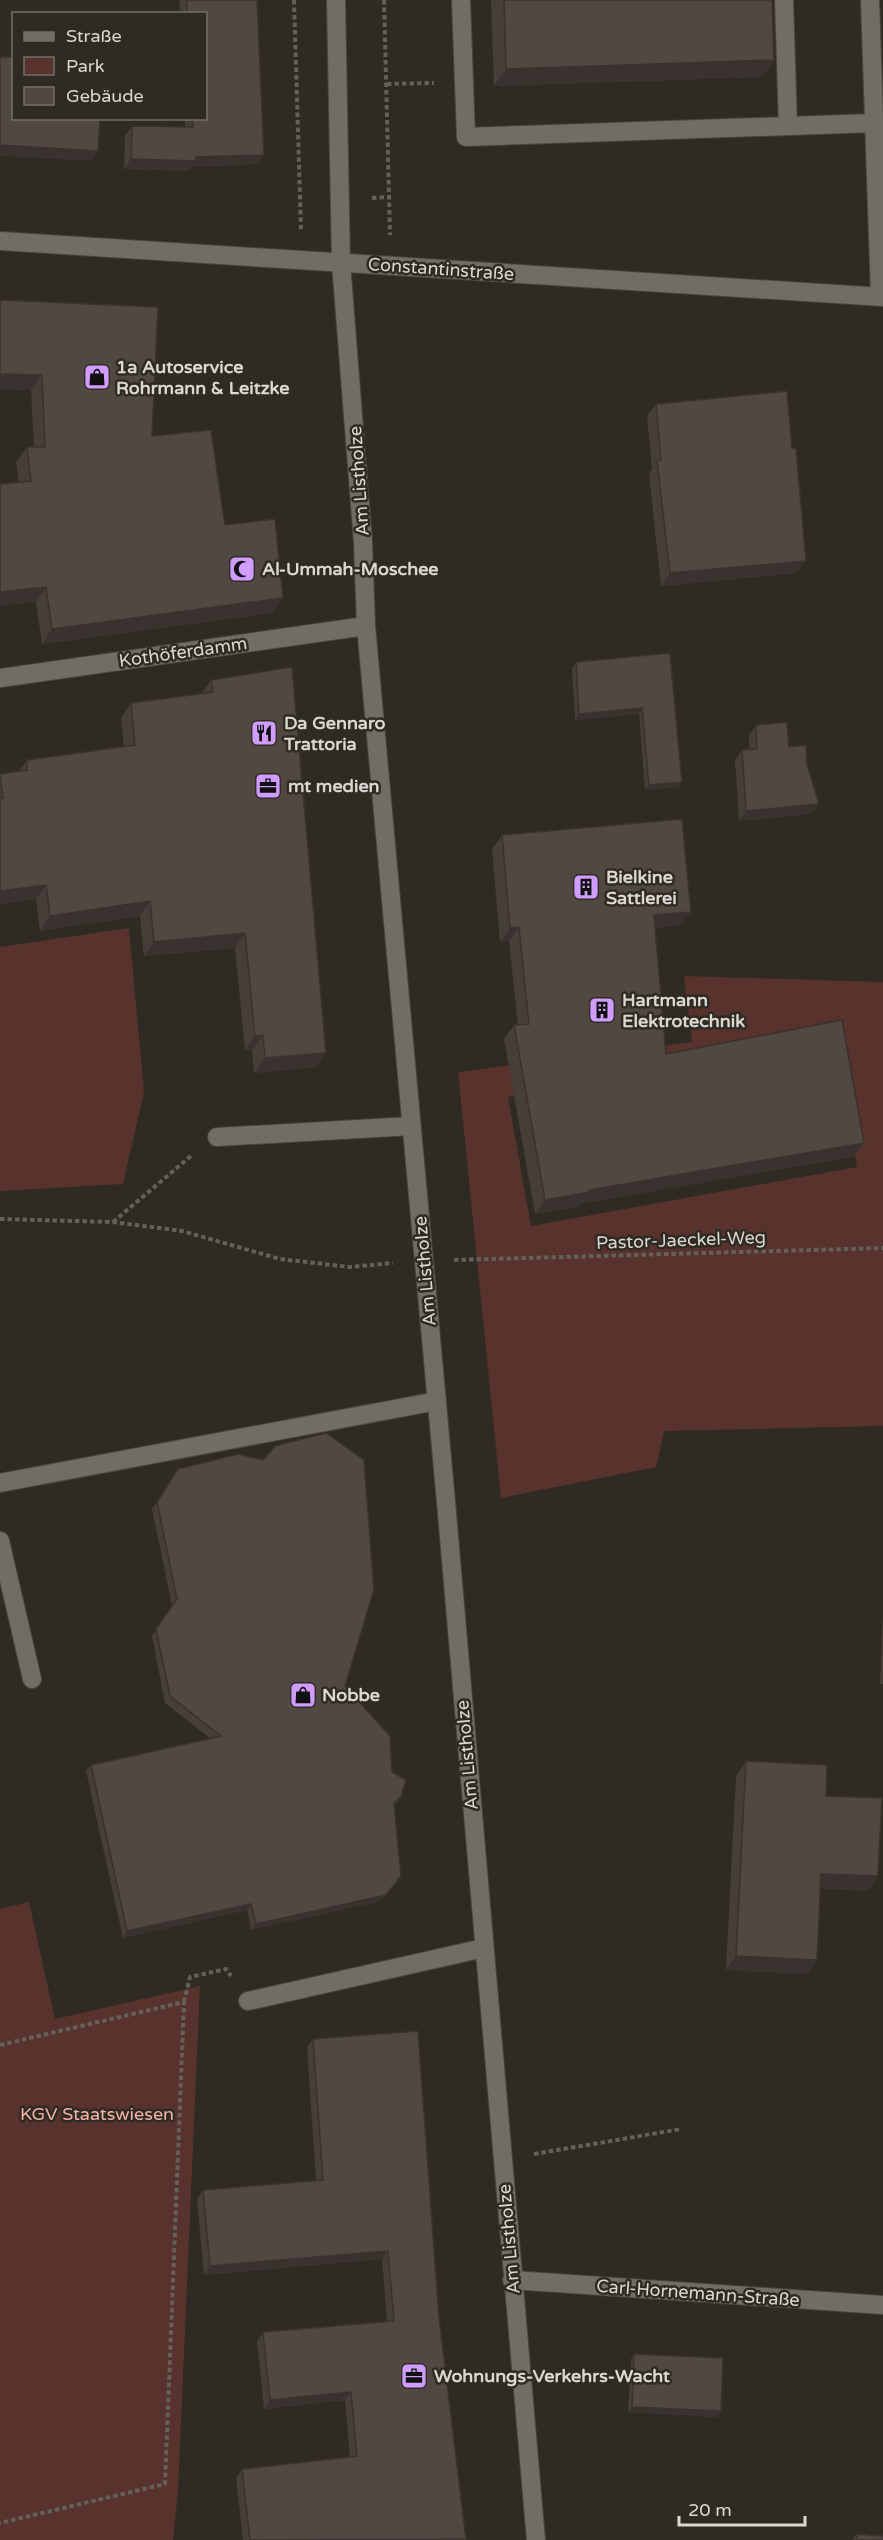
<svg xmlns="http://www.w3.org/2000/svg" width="883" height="2540" font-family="'Varela Round',sans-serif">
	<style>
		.green { fill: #58322c; fill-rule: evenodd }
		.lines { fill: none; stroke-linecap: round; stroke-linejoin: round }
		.minor-casing { stroke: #4a4740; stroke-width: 20 }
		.path { stroke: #646159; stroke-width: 4; stroke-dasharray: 4.5 3; stroke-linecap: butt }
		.minor { stroke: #726d64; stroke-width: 18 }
		.wall { fill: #463e39 }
		.shaded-wall { fill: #39322e }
		.building { fill: #514842; stroke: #39322e; stroke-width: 1.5 }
		.labels { text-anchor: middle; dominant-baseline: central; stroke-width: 5; stroke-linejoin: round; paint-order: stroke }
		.street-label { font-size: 18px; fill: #dad8d2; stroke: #2f2b23 }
		.poi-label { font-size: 18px; font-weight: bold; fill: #dad8d2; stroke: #2f2b23; text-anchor: start }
		.park-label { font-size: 18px; fill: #f5b2a6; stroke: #2f2b23 }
	</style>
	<rect width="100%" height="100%" fill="#2f2b23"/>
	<g class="green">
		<path d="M129,928L144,1092L123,1184L0,1191V947Z"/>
		<path d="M684,976L883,982V1426L664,1431L656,1467L501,1498L458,1072L692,1042ZM833,1039L857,1167L531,1226L508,1097Z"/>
		<path d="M29,1902L55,2019L200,1986L178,2492L173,2540H0V1909Z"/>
	</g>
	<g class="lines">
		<defs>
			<g id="minor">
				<path d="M336,0L341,263L363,542L366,626L446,1502L536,2540"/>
				<path d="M461,0L466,137L788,126L784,0"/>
				<path d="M870,0L880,296"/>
				<path d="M788,126L874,123"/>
				<path d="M0,241L883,297"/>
				<path d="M0,678L366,626"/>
				<path d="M217,1137L411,1126"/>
				<path d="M0,1483L437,1401"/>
				<path d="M0,1541L32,1679"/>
				<path d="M248,2001L484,1948"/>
				<path d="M512,2280L883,2305"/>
			</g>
		</defs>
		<use href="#minor" class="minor-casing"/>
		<g class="path">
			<path d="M294,0L301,230"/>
			<path d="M384,0L390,235"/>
			<path d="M387,84L434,83"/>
			<path d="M372,198L389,197"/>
			<path d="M0,1219L113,1222L182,1231L280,1259L350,1267L393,1263"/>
			<path d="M113,1222L192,1155"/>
			<path d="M454,1260L883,1248"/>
			<path d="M184,2002L190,1977L226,1969L231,1976"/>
			<path d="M0,2045L184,2002L165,2484L0,2523"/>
			<path d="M534,2154L681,2129"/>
		</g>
		<use href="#minor" class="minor"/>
	</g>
	<g class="wall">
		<path d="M179,0H257L264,155L257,164L192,167L189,171L124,169L125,136L132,126L185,127V118H206V14H180Z"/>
		<path d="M491,0H772L774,60L762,77L494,86Z"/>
		<path d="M0,300L152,436L225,525L283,598L273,613L42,644L16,462L27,447H34L31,390L0,389Z"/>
		<path d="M656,404L792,448L806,561L797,573L661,586L649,473L652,469L647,416Z"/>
		<path d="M670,653L682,782L678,787L645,790L639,714L575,720L572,668L576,662Z"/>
		<path d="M211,680L326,1053L316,1067L254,1073L252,1050H245L235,948L144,956L140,916L40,931L36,899L0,904V774L19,771L27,760L124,747L121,718L131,703L202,693Z"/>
		<path d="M756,725L789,747L807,764L812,814L739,821L735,760L742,750L749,749V735Z"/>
		<path d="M502,835L681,925L655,928L666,1054L854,1157L582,1203L580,1206L535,1214L504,1039L514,1025H518L509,941L500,942L492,849Z"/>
		<path d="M178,1469L345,1686L392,1772L401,1797L394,1806L401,1876L381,1901L251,1930L247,1910L123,1938L86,1771L91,1765L211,1739L165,1703L152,1636L172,1606L152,1509Z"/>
		<path d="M883,1611V1684H880Z"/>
		<path d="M746,1761L868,1891L821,1888L807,1974L726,1970L736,1776Z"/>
		<path d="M313,2039L439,2317L465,2540H243L236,2478L242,2469L350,2457L345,2400L264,2409L257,2341L263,2332L387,2321L382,2259L204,2275L197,2199L203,2190L316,2181L307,2047Z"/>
		<path d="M634,2354L721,2411L717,2417L628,2412L631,2359Z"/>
		<path d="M856,2534L883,2540H852Z"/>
	</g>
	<g class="shaded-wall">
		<path d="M774,60L762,77L494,86L506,69Z"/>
		<path d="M0,145L98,151L91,161L0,156Z"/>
		<path d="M264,155L257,164L192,167L189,171L124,169L131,159Z"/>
		<path d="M0,374L42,375L31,390L0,389Z"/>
		<path d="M806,561L797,573L661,586L670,573Z"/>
		<path d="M46,587L36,602L0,606V592Z"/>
		<path d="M283,598L273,613L42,644L52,629Z"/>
		<path d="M642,708L639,714L575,720L579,714Z"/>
		<path d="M682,782L678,787L645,790L649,785Z"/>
		<path d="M819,804L812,814L739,821L746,811Z"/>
		<path d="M46,885L36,899L0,904V891Z"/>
		<path d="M150,901L140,916L40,931L50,916Z"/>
		<path d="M691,912L681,925L644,929L654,915Z"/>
		<path d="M519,927L509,941L500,942L510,928Z"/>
		<path d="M245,933L235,948L144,956L154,942Z"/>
		<path d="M263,1035L252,1050H245L255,1036Z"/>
		<path d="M326,1053L316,1067L254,1073L265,1058Z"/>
		<path d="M864,1143L854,1157L582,1203L580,1206L535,1214L545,1200L589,1190Z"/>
		<path d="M821,1874L878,1876L868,1891L811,1888Z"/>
		<path d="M401,1876L381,1901L251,1930L256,1924Z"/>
		<path d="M251,1904L247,1910L123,1938L127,1931Z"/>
		<path d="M736,1956L817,1960L807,1974L726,1970Z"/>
		<path d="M388,2251L382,2259L204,2275L210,2266Z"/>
		<path d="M351,2392L345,2400L264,2409L270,2400Z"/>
		<path d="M632,2407L721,2411L717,2417L628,2412Z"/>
	</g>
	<g class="building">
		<path d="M187,0H257L264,155L196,157V161L131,159L132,126L193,127L192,118H206V14H187Z"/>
		<path d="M504,0H772L774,60L506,69Z"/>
		<path d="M0,57H14V118H100L98,151L0,145Z"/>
		<path d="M0,300L158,307L152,436L211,430L225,525L275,519L283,598L52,629L46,587L0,592V484L31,481L27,447H45L42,375L0,374Z"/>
		<path d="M787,391L792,448H796L806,561L670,573L657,461L661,460L656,404Z"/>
		<path d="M670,653L682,782L649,785L642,708L579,714L576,662Z"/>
		<path d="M292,667L326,1053L265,1058L263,1035L255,1036L245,933L154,942L150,901L50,916L46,885L0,891V798H3L0,774L27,770V760L135,745L131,703L213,692L211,680Z"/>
		<path d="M787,722L789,747L806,745L807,764L819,804L746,811L742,750L757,749L756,725Z"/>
		<path d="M682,819L691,912L654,915L666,1054L842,1020L864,1143L589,1190L590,1192L545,1200L514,1025L529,1024L519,927L510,928L502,835Z"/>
		<path d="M326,1433L364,1460L374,1590L345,1686L390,1736L392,1772L406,1780L401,1797L394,1803L401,1876L386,1895L256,1924L251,1904L127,1931L91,1765L221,1736L170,1696L156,1629L177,1599L157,1502L178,1469L238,1454L263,1460L275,1446Z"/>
		<path d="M746,1761L827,1765L826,1796L882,1798L878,1876L821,1874L817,1960L736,1956Z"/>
		<path d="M418,2031L439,2317L466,2539L250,2540L242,2469L357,2456L351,2392L270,2400L263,2332L394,2321L388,2251L210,2266L203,2190L323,2180L313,2039Z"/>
		<path d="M634,2354L723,2358L721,2411L632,2407Z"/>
		<path d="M856,2534L883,2536V2540H858Z"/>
	</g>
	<defs>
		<symbol id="shop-square" viewBox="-11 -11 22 22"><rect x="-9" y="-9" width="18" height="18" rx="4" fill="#d09dff" stroke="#2f2b23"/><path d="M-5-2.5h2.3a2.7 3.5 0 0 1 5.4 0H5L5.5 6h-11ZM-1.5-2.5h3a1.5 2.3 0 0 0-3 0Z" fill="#111"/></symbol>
		<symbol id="mosque-square" viewBox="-11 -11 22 22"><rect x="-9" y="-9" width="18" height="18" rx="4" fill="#d09dff" stroke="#2f2b23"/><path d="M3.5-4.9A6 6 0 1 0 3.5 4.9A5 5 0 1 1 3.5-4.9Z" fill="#111"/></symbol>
		<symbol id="restaurant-square" viewBox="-11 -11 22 22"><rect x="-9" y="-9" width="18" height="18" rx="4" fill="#d09dff" stroke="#2f2b23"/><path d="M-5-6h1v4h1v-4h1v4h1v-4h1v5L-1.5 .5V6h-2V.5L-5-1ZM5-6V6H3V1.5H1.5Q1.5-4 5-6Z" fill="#111"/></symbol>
		<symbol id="office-square" viewBox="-11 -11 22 22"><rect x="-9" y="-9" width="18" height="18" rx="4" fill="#d09dff" stroke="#2f2b23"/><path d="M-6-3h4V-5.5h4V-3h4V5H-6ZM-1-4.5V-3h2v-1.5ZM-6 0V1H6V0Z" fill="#111"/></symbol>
		<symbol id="building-square" viewBox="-11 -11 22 22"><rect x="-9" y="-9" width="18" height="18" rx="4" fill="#d09dff" stroke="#2f2b23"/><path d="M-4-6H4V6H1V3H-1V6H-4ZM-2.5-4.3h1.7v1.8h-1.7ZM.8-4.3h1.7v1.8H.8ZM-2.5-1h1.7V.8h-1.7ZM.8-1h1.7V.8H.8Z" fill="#111"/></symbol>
	</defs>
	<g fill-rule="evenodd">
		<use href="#shop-square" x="82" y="362" width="30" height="30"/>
		<use href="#mosque-square" x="227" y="554" width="30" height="30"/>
		<use href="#restaurant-square" x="249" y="718" width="30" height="30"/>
		<use href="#office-square" x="253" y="771" width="30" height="30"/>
		<use href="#building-square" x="571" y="872" width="30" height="30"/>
		<use href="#building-square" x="587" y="995" width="30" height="30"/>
		<use href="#shop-square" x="288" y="1680" width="30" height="30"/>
		<use href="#office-square" x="399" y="2361" width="30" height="30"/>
	</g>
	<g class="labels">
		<g class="street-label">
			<text transform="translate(441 269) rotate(4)">Constantinstraße</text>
			<text transform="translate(359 481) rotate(-94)">Am Listholze</text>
			<text transform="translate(183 652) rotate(-8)">Kothöferdamm</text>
			<text transform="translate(681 1240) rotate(-2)">Pastor-Jaeckel-Weg</text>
			<text transform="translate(425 1271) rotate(-95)">Am Listholze</text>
			<text transform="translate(467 1755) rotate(-95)">Am Listholze</text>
			<text transform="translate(509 2239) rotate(-95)">Am Listholze</text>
			<text transform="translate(698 2293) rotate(4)">Carl-Hornemann-Straße</text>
		</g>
		<g class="poi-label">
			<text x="116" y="367">1a Autoservice<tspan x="116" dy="21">Rohrmann &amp; Leitzke</tspan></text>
			<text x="262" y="569">Al-Ummah-Moschee</text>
			<text x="284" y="723">Da Gennaro<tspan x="284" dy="21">Trattoria</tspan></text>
			<text x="288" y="786">mt medien</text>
			<text x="606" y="877">Bielkine<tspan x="606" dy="21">Sattlerei</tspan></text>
			<text x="622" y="1000">Hartmann<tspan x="622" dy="21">Elektrotechnik</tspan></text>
			<text x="322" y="1695">Nobbe</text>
			<text x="434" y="2376">Wohnungs-Verkehrs-Wacht</text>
		</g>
		<g class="park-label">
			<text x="97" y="2114">KGV Staatswiesen</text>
		</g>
	</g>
	<rect x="12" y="12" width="195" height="108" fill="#2f2b23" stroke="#737069" stroke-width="1.5"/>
	<rect x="24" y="32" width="30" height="9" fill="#726d64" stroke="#737069" stroke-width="1.5"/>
	<text x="66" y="42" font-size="18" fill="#dad8d2">Straße</text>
	<rect x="24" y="57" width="30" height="18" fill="#58322c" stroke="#737069" stroke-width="1.5"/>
	<text x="66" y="72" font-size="18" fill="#dad8d2">Park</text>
	<rect x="24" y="87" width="30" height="18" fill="#514842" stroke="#737069" stroke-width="1.5"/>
	<text x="66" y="102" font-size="18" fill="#dad8d2">Gebäude</text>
	<path d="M679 2516v9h126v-9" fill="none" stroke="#dad8d2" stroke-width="3"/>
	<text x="688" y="2516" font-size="18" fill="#dad8d2" stroke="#2f2b23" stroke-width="4.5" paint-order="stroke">20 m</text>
</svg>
